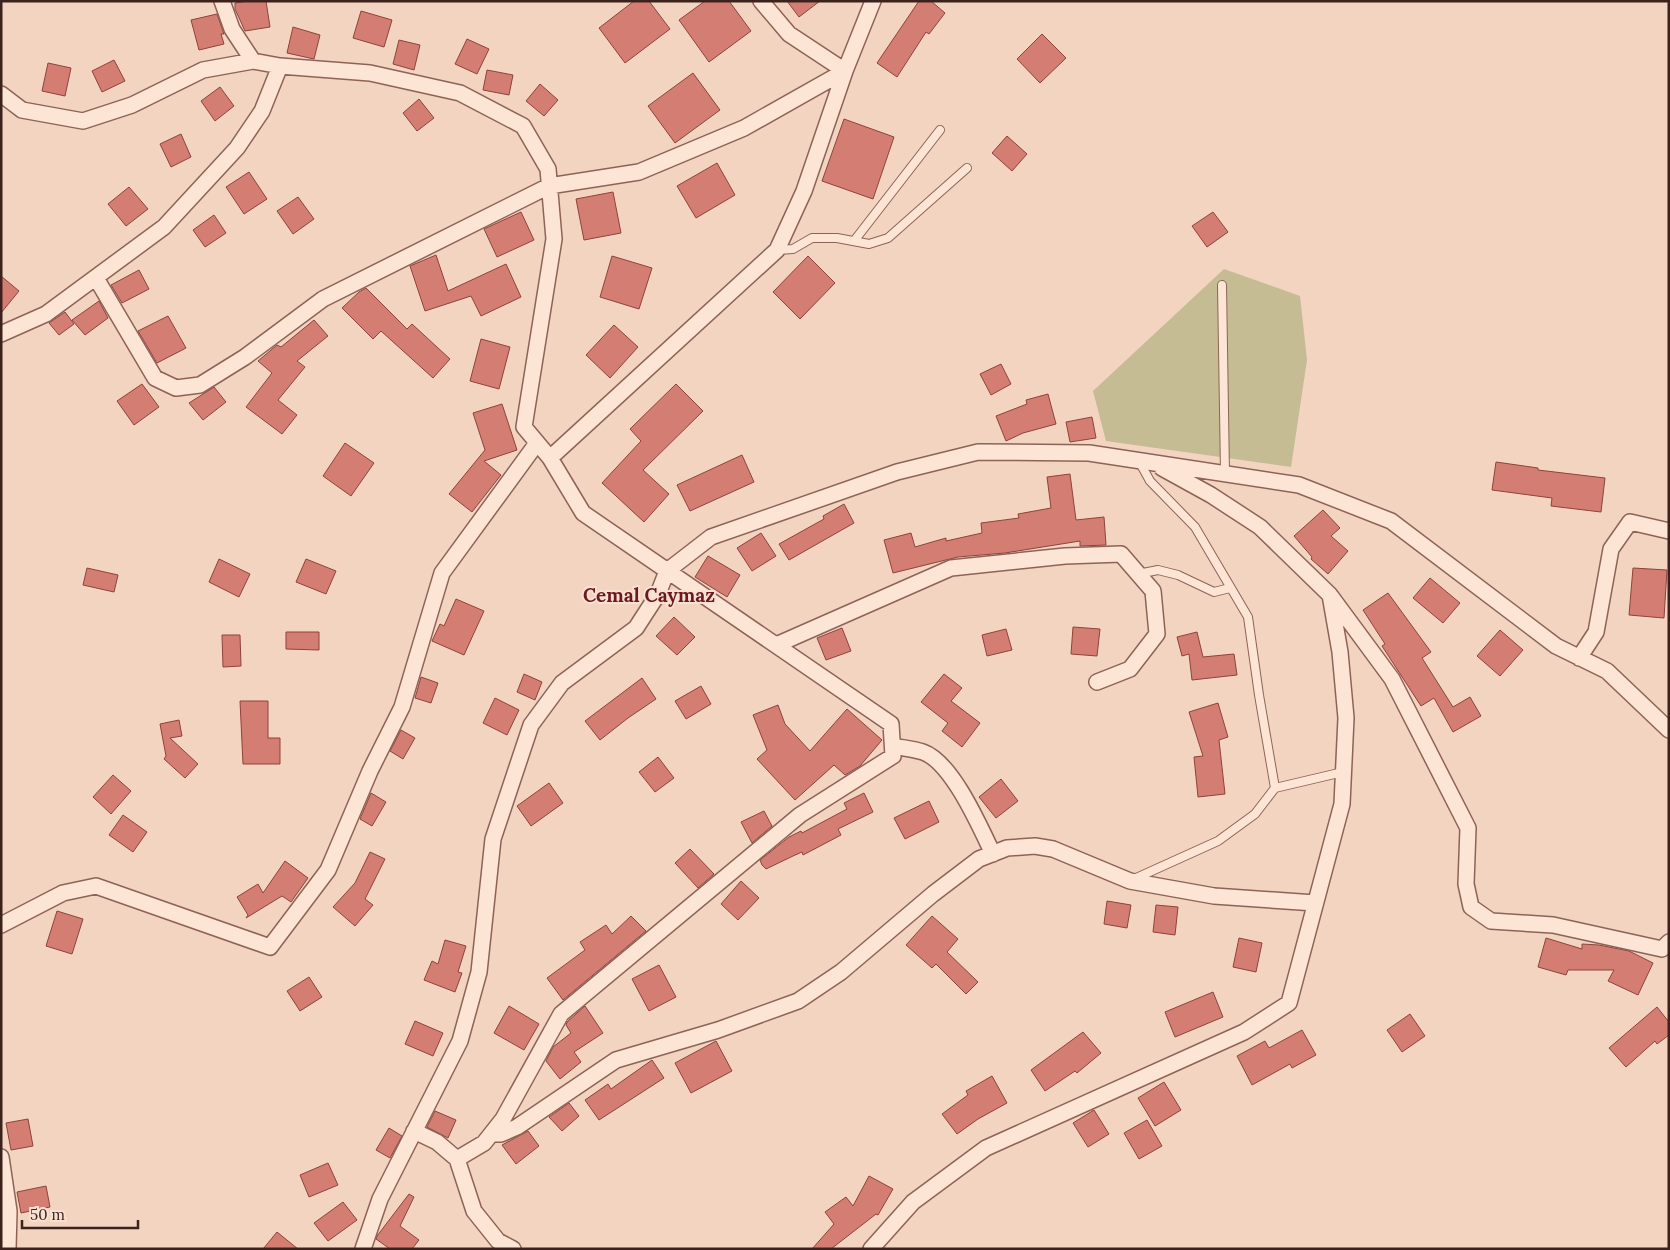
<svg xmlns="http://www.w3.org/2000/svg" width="1670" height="1250" viewBox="0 0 1670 1250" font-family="Lora,serif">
<rect width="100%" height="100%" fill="#f2d4c1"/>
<path fill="#c5bc94" d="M1224,269L1300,296L1307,360L1291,467L1106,441L1093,391Z"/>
<path fill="#d47e73" stroke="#8f423a" d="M248,1H266L270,27L245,31L235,9V3Z
M634,1H649L670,29L625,63L599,28Z
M705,1H729L751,31L709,62L679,20Z
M787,1H820L799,17Z
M919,1H931L945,13L929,34L926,32L897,77L877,63Z
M361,11L392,20L384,47L353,38Z
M217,14L224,34H221L224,44L199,50L191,20Z
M293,27L320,35L314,59L287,53Z
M1042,34L1066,58L1040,83L1017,59Z
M467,39L489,49L477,74L455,64Z
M399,40L420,45L414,70L393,64Z
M114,60L125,81L102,92L92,71Z
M48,63L71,68L65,96L42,91Z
M487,70L513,75L509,95L483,90Z
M693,73L720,110L675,143L648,106Z
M540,84L558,100L544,116L526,101Z
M220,87L234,106L215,121L201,101Z
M419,99L434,118L417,131L403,113Z
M844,119L894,137L873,199L822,181Z
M181,134L191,157L171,167L160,144Z
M1007,136L1027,154L1012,171L992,153Z
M717,163L735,195L696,218L677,186Z
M249,172L267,199L244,214L226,187Z
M129,187L148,209L126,226L108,204Z
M613,192L621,233L584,240L576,199Z
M298,197L314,219L293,234L277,211Z
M521,212L534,240L497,257L484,229Z
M1213,212L1228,232L1207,247L1192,226Z
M214,215L226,233L205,247L193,230Z
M436,255L448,291L506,264L521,297L481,316L471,296L425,311L410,266Z
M612,256L652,268L639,309L600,297Z
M808,256L835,283L800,319L773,292Z
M139,270L149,289L122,303L111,285Z
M1,276L19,291L1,313Z
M366,288L407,329L412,324L450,359L433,378L381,331L373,339L342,308L359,292Z
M99,301L108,318L85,335L72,320Z
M65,312L74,324L59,335L49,323Z
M168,316L186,348L157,363L138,331Z
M314,320L328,336L297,361L305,367L278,400L297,415L282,434L246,407L272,373L258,361L277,345L281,347Z
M614,325L638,347L610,378L586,355Z
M481,339L510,347L499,389L470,381Z
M1001,364L1011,384L991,395L980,374Z
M142,384L159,407L134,425L117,401Z
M676,384L703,411L643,470L669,494L644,522L602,483L641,441L630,429Z
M214,387L226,402L203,420L189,403Z
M1048,394L1056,424L1023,433L1006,441L996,416L1027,404L1026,400Z
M502,404L517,450L484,461L501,475L472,512L449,494L485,450L473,413Z
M1092,417L1096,438L1070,442L1066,422Z
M345,443L374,463L351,496L323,476Z
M742,455L754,482L690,511L677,485Z
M1496,462L1538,468V470L1605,478L1601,512L1551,506L1552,498L1492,490Z
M1070,474L1076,520L1104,517L1106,545L1080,546V541L1005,553L958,557L893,573L884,540L911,533L915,547L946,538V541L982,533L981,523L1019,518L1018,514L1051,508L1047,477Z
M844,504L854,523L789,560L779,544L824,519L823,516Z
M1323,510L1340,528L1331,536L1348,551L1328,574L1311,559L1312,557L1294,536Z
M761,533L776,556L752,571L737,548Z
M708,556L740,575L727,597L695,577Z
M219,559L250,574L239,597L209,582Z
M306,559L336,571L326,594L296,582Z
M87,568L118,575L114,592L83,585Z
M1633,568L1667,570L1664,618L1629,615Z
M1430,578L1460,603L1443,623L1413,598Z
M1388,593L1431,652L1422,658L1453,707L1470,697L1481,716L1453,732L1434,698L1421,706L1382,646L1385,644L1363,610Z
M456,599L484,611L464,655L432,641L440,624L444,626Z
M674,617L695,637L677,655L656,636Z
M1073,627L1100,629L1097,656L1071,654Z
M842,628L851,651L826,660L817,638Z
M1006,629L1012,650L987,656L982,635Z
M1500,630L1523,650L1500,676L1477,656Z
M286,632H319V650L286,649Z
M1197,632L1203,657L1234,654L1237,675L1192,680L1189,654L1182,656L1177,637Z
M222,635H240L241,666L223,667Z
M524,674L542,682L535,700L517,692Z
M944,674L962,688L951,701L980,723L962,747L942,731L948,723L921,702Z
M421,677L438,683L431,703L415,698Z
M642,678L656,699L628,718L600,740L585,721Z
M701,686L711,704L686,719L675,701Z
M495,698L519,710L507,735L483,723Z
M240,701H268V738H280V764H243Z
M1218,703L1228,737L1219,740L1225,794L1198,797L1194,757L1203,756L1189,712Z
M778,705L785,724L810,751L847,709L882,740L860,766L845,775L834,765L795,800L757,759L767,750L753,715Z
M179,720L182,736L170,738L198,764L185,778L164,759L166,756L160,724Z
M401,730L415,738L403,759L390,751Z
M658,757L674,778L655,792L639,772Z
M113,775L131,791L111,814L93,797Z
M1001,779L1018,801L996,818L979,797Z
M549,783L563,803L531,826L517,806Z
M371,793L386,802L372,826L360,819Z
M864,793L873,812L838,829L841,835L803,855L802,852L793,856L766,869L762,865L760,860L789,837L801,831L802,833L847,809L844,803Z
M929,801L939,822L905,839L894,818Z
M764,811L772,826L752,843L741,822Z
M123,815L147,832L133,852L109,835Z
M690,849L714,874L698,888L675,863Z
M370,852L385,859L365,899L373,905L355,926L333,907L355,883Z
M285,861L308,878L291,902L282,896L246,918L248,915L237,897L258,884L263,893Z
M741,881L759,898L738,920L721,904Z
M1107,901L1131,905L1127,928L1104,924Z
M1156,905L1178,907L1175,935L1153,932Z
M57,911L83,919L72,954L46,946Z
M631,916L646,931L563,1000L547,978L585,950L580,942L606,925L612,934Z
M932,916L958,939L947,952L978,982L966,994L936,964L932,968L906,945Z
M1239,938L1262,943L1256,972L1233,967Z
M1546,938L1582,949V944L1599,945L1629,951L1653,963L1638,995L1608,981L1614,970H1568L1566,975L1538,967Z
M445,940L466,946L458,972L462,973L455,992L424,980L432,961L438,964Z
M659,965L676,997L649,1011L632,979Z
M309,977L322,997L300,1011L287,991Z
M1213,992L1223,1017L1175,1037L1165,1012Z
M509,1006L539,1024L524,1050L494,1033Z
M585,1006L603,1033L574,1052L581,1062L560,1079L546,1061L553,1047L571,1033L566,1025L567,1022Z
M1657,1007L1669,1022V1035L1657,1044L1655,1041L1626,1067L1609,1048Z
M1410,1014L1425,1036L1402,1052L1387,1030Z
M415,1021L443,1033L433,1056L405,1044Z
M1302,1030L1316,1055L1292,1068L1290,1064L1252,1085L1237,1056L1265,1041L1269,1048Z
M1083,1032L1101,1053L1077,1073L1075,1071L1045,1091L1031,1070Z
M716,1041L732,1071L691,1093L675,1063Z
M652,1060L664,1078L599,1120L585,1100L608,1084L611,1089Z
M992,1076L1007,1103L978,1119L957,1134L942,1114L968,1095L966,1091Z
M1164,1082L1181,1110L1155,1126L1138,1098Z
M569,1103L579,1116L562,1131L549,1117Z
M1094,1110L1109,1134L1088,1147L1073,1123Z
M435,1111L456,1120L448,1138L427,1127Z
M28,1119L33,1146L11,1150L6,1123Z
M1147,1120L1162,1146L1139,1159L1124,1133Z
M389,1128L402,1136L390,1158L376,1150Z
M528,1131L539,1146L516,1164L502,1145Z
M328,1163L338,1185L309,1197L300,1175Z
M869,1176L893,1189L878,1215L876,1214L831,1249H812L834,1224L825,1212L846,1197L853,1206Z
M46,1186L50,1207L21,1213L17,1192Z
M409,1194L414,1197L400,1226L419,1240L412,1249H390L376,1239L377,1236Z
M343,1202L357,1220L328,1241L314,1223Z
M277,1232L298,1249H263Z"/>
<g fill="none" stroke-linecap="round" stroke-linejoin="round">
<defs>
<path id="lane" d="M854,241L940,130
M777,250L793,249L812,238H837L869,244L888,238L967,168
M1222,285L1225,474
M1139,461L1150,481L1195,527L1248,617L1259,695L1275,788
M1138,574L1158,570L1178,575L1214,592L1230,588
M1134,879L1218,841L1255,814L1275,788L1343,772"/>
<path id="street" d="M222,1L232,29L253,61L280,66L370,73L460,93L523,126L548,169L554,239L524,427L550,458L583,513L891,724L893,756L800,815L561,1014L503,1119L484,1143L457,1159
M1,94L22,110L83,121L132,105L203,70L253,61
M96,278L155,378L176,388L200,385L245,357L323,299L549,186L639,172L744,128L845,71L873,1
M1,334L46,314L164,227L237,148L262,111L280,66
M550,458L777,250L804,191L845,71L789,34L761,1
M1162,468L1211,495L1260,527L1330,595L1392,679L1468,828L1466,884L1471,907L1491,921L1553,925L1662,949L1669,942
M776,645L951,568L1065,556L1121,554L1153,591L1157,634L1130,669L1097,682
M1579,658L1596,632L1611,549L1630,522L1669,531
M893,746C903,748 914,749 923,752C952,762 980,827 993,854
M1,925L63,893L96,886L270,947L328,870L370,771L402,707L442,573L537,443
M414,1131L437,1142L457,1159L474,1211L498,1241L513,1249
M491,1134H501L517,1127L616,1060L718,1030L798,1001L841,972L933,894L979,859L1007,848L1035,846L1053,849L1130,881L1214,896L1315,903
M1,1157L9,1211L8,1249
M363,1249L380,1199L460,1041L479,972L493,839L531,725L562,683L636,628L658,594L667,571L711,537L897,472L978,452L1089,453L1299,485L1391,521L1556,646L1607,671L1669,730
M871,1249L913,1202L986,1148L1244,1032L1289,1003L1342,804L1346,718L1340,652L1330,595"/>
</defs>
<use href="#lane" stroke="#8e6357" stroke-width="10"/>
<use href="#street" stroke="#8e6357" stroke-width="18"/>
<use href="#lane" stroke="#fce5d5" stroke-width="8"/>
<use href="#street" stroke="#fce5d5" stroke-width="15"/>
</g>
<g text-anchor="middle" stroke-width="4" stroke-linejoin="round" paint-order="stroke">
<g font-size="19" font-weight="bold" fill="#6d1820" stroke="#f9e1d2">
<text x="649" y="602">Cemal Caymaz</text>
</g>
</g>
<rect width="1670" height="1250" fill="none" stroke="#3c221c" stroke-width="5"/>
<path d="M22 1220v8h116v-8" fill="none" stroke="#3c221c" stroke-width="2.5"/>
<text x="30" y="1220" font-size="15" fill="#3c221c" stroke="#f9e1d2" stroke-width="4" paint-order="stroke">50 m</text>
</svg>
